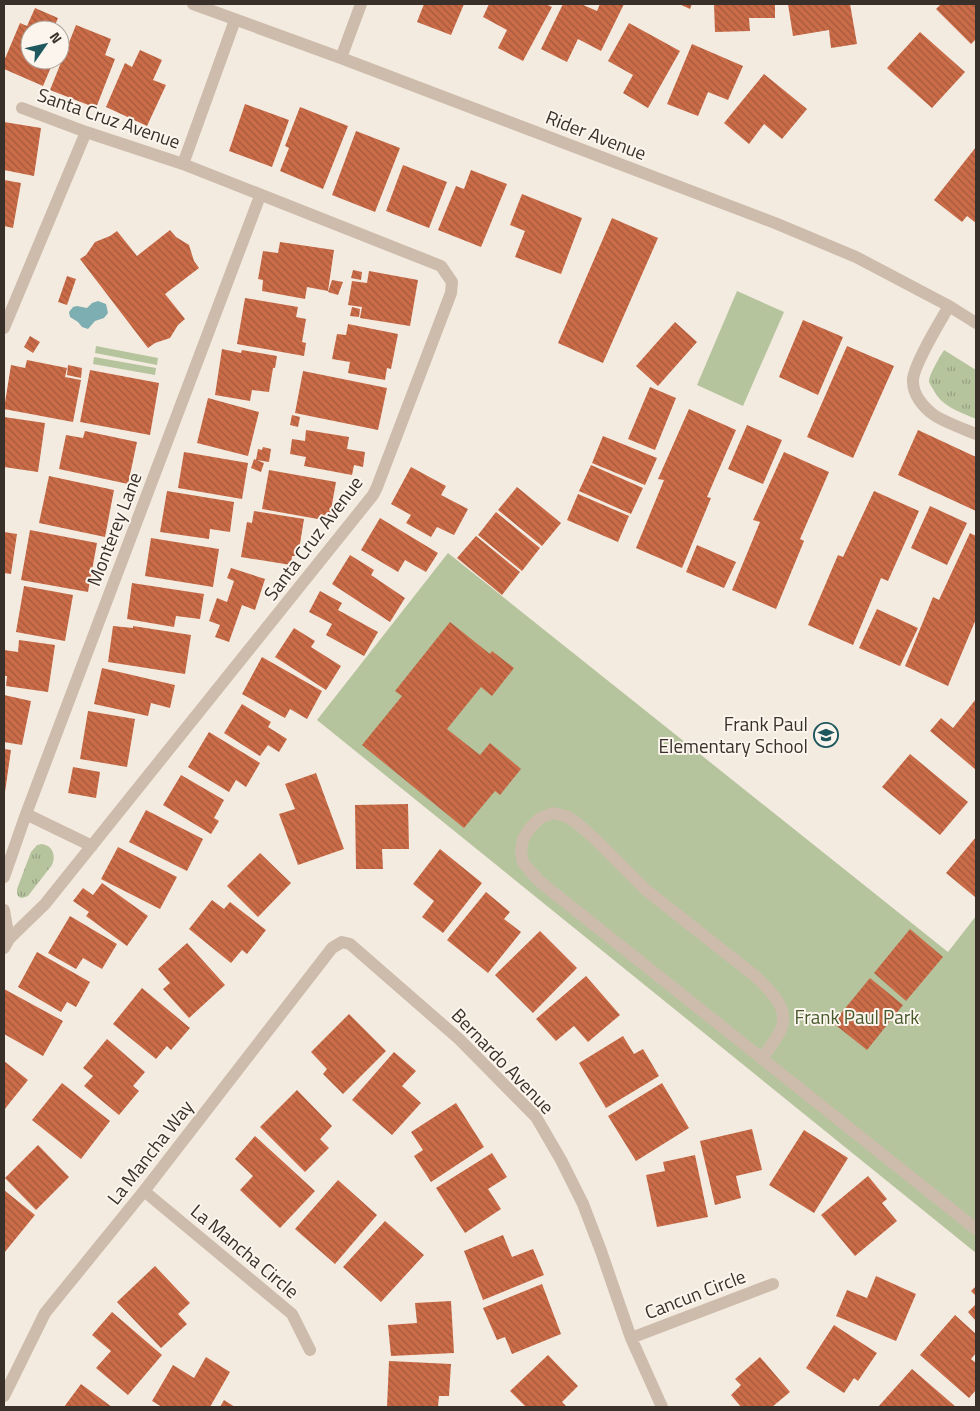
<svg xmlns="http://www.w3.org/2000/svg" width="980" height="1411" viewBox="0 0 980 1411" font-family="'Titillium Web',sans-serif">
<defs>
<pattern id="grass-tufts" width="24" height="20" patternUnits="userSpaceOnUse" patternTransform="scale(1.25)"><rect width="24" height="20" fill="#b6c49e"/><path d="M3 7l-1-3M5 7V3M7 7l1-3M15 17l-1-3M17 17v-4M19 17l1-3" fill="none" stroke="#95a081"/></pattern>
<pattern id="building-back-hatch" width="6" height="6" patternUnits="userSpaceOnUse" patternTransform="scale(1.25)"><rect width="6" height="6" fill="#ca6c48"/><path d="M-1 5l2 2M0 0l6 6M5-1l2 2" fill="none" stroke="#a5593c"/></pattern>
</defs>
<rect width="100%" height="100%" fill="#f4ebe0"/>
<path fill="url(#grass-tufts)" d="M944,350L976,370V419C958,411 942,407 933,389C931,386 930,384 929,382C929,374 940,357 944,350Z
M42,844C53,846 56,855 52,865L28,896L22,898C17,897 17,894 17,889L31,852L37,845Z"/>
<path fill="#b6c49e" d="M737,291L784,312L743,406L697,385Z
M96,346L158,358L157,365L95,353Z
M94,357L156,368L155,375L93,364Z
M448,553L948,952L976,916V1253L317,720Z"/>
<path fill="#7daeb2" d="M98,301L106,304L108,313L104,318L95,321L88,329L82,327L78,322L70,317L69,312L73,307L77,306L87,308L92,303Z"/>
<path fill="url(#building-back-hatch)" d="M424,4H464L451,35L417,22Z
M489,4H546L552,7L523,61L498,48L507,30L483,17Z
M563,4H581L597,11L600,4H624L601,51L578,39L567,62L541,49Z
M679,4H692L690,9Z
M714,4H775V18H749L750,31L715,32Z
M788,4H850L857,44L831,48L829,30L793,36Z
M941,4H976V39L971,44L936,9Z
M35,8L58,18L53,30H30V60H54L43,86L4,69V61L20,23L27,26Z
M629,23L680,51L648,108L623,93L633,75L608,61Z
M76,25L111,39L105,55L115,59L96,108L50,90Z
M920,32L965,72L932,108L887,68Z
M692,44L743,66L728,100L708,92L698,116L667,104Z
M140,50L162,60L153,80L166,85L147,126L106,107L125,63L132,67Z
M764,74L807,109L782,139L764,124L749,144L724,123Z
M245,104L289,120L272,167L229,151Z
M300,107L348,126L323,189L280,171L289,148L285,146Z
M4,122L41,128L34,176L4,170Z
M356,131L400,148L375,212L332,195Z
M976,147V223L967,216L962,222L934,200Z
M403,165L447,182L429,228L386,211Z
M471,170L507,184L481,247L438,230L456,186L464,189Z
M4,180L21,183L13,228L4,226Z
M522,194L582,218L561,274L515,257L525,231L510,225Z
M612,218L658,238L603,363L558,343Z
M170,230L176,237L189,245L194,261L199,268L165,294L185,319L178,325L170,338L155,343L148,348L80,259L86,255L95,242L110,236L117,231L137,256Z
M280,242L334,250L328,291L307,287L305,299L262,291L263,280L258,279L263,251L278,253Z
M353,270L362,272L361,280L351,278Z
M369,271L418,280L410,326L360,318L362,307L348,305L352,281L367,283Z
M67,276L76,279L67,305L58,302Z
M332,280L343,282L338,295L328,292Z
M245,298L298,307L296,317L306,319L302,342L306,343L304,356L237,344Z
M352,307L360,309L359,317L350,316Z
M803,320L843,337L818,395L779,377Z
M675,322L697,342L658,386L636,366Z
M348,324L398,334L391,369L387,368L385,380L348,373L350,362L332,359L337,334L346,335Z
M30,336L40,342L33,353L24,347Z
M847,346L894,366L853,458L807,437Z
M222,349L241,353L242,350L277,356L275,368H273L269,392L252,390L250,401L215,395Z
M27,360L67,368L65,377L81,380L73,422L4,409L11,365L25,368Z
M68,365L82,368L81,378L67,375Z
M90,370L159,383L150,435L80,422Z
M303,371L387,388L378,430L295,413Z
M650,387L676,398L655,450L628,439Z
M208,398L259,412L248,456L197,443Z
M689,409L736,430L707,497L711,498L682,568L636,548L664,480L658,479Z
M292,415L300,417L298,427L290,425Z
M4,417L45,423L38,472L4,467Z
M747,425L782,440L763,484L728,469Z
M306,430L349,437L347,449L365,452L363,467L354,465L352,475L304,466L306,457L290,454L292,439L305,441Z
M918,430L976,457V511L898,475Z
M85,431L137,442L128,484L59,469L66,435L83,438Z
M603,436L657,458L645,485L592,463Z
M263,447L271,449L269,462L256,460L258,449L262,450Z
M184,452L248,463L242,499L178,488Z
M784,452L829,472L800,539L804,541L776,609L732,590L760,522L753,520Z
M254,459L264,463L261,472L251,468Z
M591,465L643,488L631,514L579,491Z
M411,467L446,486L441,495L468,509L454,535L437,527L431,537L406,523L411,515L391,504Z
M269,470L336,482L329,521L262,509Z
M49,476L114,490L105,537L39,523Z
M517,487L561,523L542,546L498,510Z
M167,491L234,502L230,532L210,529L209,539L160,532Z
M874,491L919,511L888,581L881,578L853,645L808,625L838,555L843,557Z
M578,494L629,516L618,542L567,520Z
M930,506L967,523L947,565L911,548Z
M254,511L304,519L298,556H292L291,565L241,557L247,522L252,523Z
M496,512L540,548L522,571L478,535Z
M380,518L438,553L426,572L405,560L398,572L361,550Z
M30,530L97,543L88,592L21,580Z
M4,532L17,534L11,574L4,573Z
M970,533L976,536V619L948,686L905,666L933,597L939,600Z
M476,536L520,572L502,595L457,558Z
M151,538L219,549L213,587L145,576Z
M697,545L736,562L724,588L686,572Z
M350,555L374,570L371,575L405,598L390,622L332,584Z
M231,568L265,579L255,610L242,605L229,642L215,637L220,625L209,621L217,598L227,602L234,581L227,578Z
M132,583L204,594L200,619L176,616L174,627L127,619Z
M24,586L73,595L65,641L16,632Z
M320,591L342,603L338,610L378,632L364,656L326,635L332,624L309,612Z
M877,609L918,628L900,666L859,648Z
M450,622L490,654L492,651L514,668L492,696L481,687L447,729L480,755L490,743L521,769L500,795L495,791L464,828L362,745L402,696L395,691Z
M113,626L133,628V626L191,635L185,674L108,662Z
M294,628L315,641L311,647L341,666L326,690L275,657Z
M19,640L55,645L48,692L6,686L7,676H4V650L18,652Z
M262,657L322,691L307,719L290,709L285,718L242,694Z
M102,668L175,685L170,708L151,703L148,716L94,704Z
M4,695L31,701L22,745L4,742Z
M976,699V770L930,731L941,718L953,728Z
M242,704L271,722L268,727L287,739L279,752L268,745L260,756L224,733Z
M88,711L135,719L127,767L80,759Z
M209,732L260,763L246,787L236,780L229,792L188,767Z
M4,749L11,750L5,792H4Z
M910,754L968,802L940,835L882,787Z
M73,767L100,772L96,798L68,793Z
M316,773L344,849L298,865L279,814L295,809L285,784Z
M181,775L224,800L214,818L219,821L211,834L163,805Z
M408,804L409,849H382L383,869H356L355,805Z
M146,810L203,839L187,871L129,842Z
M976,837V896L975,897L946,873Z
M118,847L177,877L160,909L101,879Z
M440,849L482,883L443,933L422,917L434,901L413,884Z
M260,853L291,883L258,917L227,886Z
M102,883L148,916L127,946L86,916L89,912L73,901L83,888L93,895Z
M486,892L510,912L504,919L521,932L488,973L447,940Z
M212,900L224,909L230,902L266,930L247,954L242,950L231,963L189,929Z
M70,916L117,944L102,969L83,958L76,969L48,953Z
M910,929L943,957L906,1001L874,973Z
M540,931L577,968L533,1013L495,975Z
M187,943L225,985L189,1018L163,989L170,983L158,969Z
M37,952L90,982L76,1007L67,1002L61,1012L18,987Z
M586,976L620,1015L588,1042L574,1026L556,1041L536,1019Z
M870,978L903,1005L867,1050L833,1023Z
M142,988L190,1028L171,1050L167,1046L156,1059L113,1024Z
M4,989L63,1021L43,1056L4,1034Z
M349,1014L386,1051L343,1094L323,1074L327,1069L311,1052Z
M623,1036L634,1054L643,1049L659,1076L606,1108L579,1063Z
M107,1039L145,1072L133,1086L139,1091L119,1115L84,1086L93,1076L83,1068Z
M394,1052L416,1071L402,1086L421,1103L392,1135L352,1100Z
M4,1061L28,1080L4,1110Z
M62,1083L110,1121L81,1159L32,1120Z
M662,1083L689,1128L636,1161L608,1116Z
M297,1090L332,1126L320,1139L329,1148L305,1172L260,1127Z
M456,1103L484,1147L431,1182L414,1156L423,1150L411,1132Z
M752,1129L762,1170L736,1176L741,1198L715,1205L700,1141Z
M804,1130L848,1158L814,1213L769,1185Z
M255,1136L315,1191L280,1228L240,1190L253,1176L235,1159Z
M38,1145L69,1177L36,1210L5,1178Z
M492,1153L507,1177L488,1189L501,1209L465,1233L436,1188Z
M695,1155L708,1217L657,1227L646,1175L665,1171L663,1162Z
M868,1176L887,1199L882,1203L897,1221L855,1256L821,1215Z
M338,1180L377,1215L335,1264L295,1229Z
M4,1190L35,1215L4,1253Z
M385,1221L424,1255L381,1302L343,1267Z
M503,1235L512,1257L533,1249L544,1275L483,1300L464,1251Z
M155,1266L190,1303L178,1314L187,1324L161,1348L117,1302Z
M876,1276L916,1294L896,1341L836,1316L847,1290L867,1298Z
M542,1284L561,1334L512,1354L505,1337L497,1340L483,1308Z
M976,1286V1296L971,1291Z
M451,1301L454,1353L391,1356L388,1325L417,1323L415,1303Z
M976,1304V1321L968,1312Z
M112,1312L162,1355L128,1395L96,1368L111,1351L92,1335Z
M955,1315L976,1334V1353L971,1359L976,1363V1390L969,1398L920,1355Z
M834,1325L877,1353L858,1381L854,1378L844,1393L806,1368Z
M548,1355L578,1386L562,1402L567,1407H526L510,1391Z
M206,1357L230,1372L210,1407H162L152,1401L173,1365L194,1378Z
M760,1357L790,1392L772,1407H741L731,1395L741,1385L735,1379Z
M389,1361L451,1364L449,1396H439L438,1407H387Z
M912,1369L956,1407H878Z
M81,1384L112,1407H64Z
M224,1400L235,1407H220Z"/>
<g fill="none" stroke-linecap="round" stroke-linejoin="round">
<path stroke="#cdbcab" stroke-width="12" d="M193,4L341,58L775,223L856,257L949,306L976,323
M341,58L361,4
M183,164L235,20
M949,306C940,322 915,362 913,379C912,394 923,407 934,415C944,422 964,429 976,434
M4,328L86,132
M26,814L92,846
M4,877L26,814L260,196
M4,910L9,939
M4,948L9,939L45,904L373,495L377,487L451,293L452,282L441,266L183,164L86,132L22,108
M762,1059C768,1049 777,1039 781,1029C790,1007 769,990 755,976L646,890L595,839L578,824L568,817L553,813L540,818L530,828L523,839L521,851L523,863L539,881L976,1229
M144,1191L292,1314L310,1350
M631,1338L773,1284
M4,1396L45,1313L144,1191L332,948L342,942L350,944L459,1039L536,1117L561,1160L583,1204L601,1251L631,1338L662,1407"/>
</g>
<defs>
<symbol id="school-ring" viewBox="-11 -11 22 22"><circle r="9.5" fill="#fbf5ed" stroke="#1e575e" stroke-width="1.5"/><path d="M0-5L7-2L0 1L-7-2ZM-4 1L0 2.5L4 1V4Q0 6-4 4Z" fill="#1e575e"/></symbol>
</defs>
<g fill-rule="evenodd">
<use href="#school-ring" x="812" y="721" width="28" height="28"/>
</g>
<g text-anchor="middle" stroke-width="4" stroke-linejoin="round" paint-order="stroke">
<g font-size="19" fill="#3a302a" stroke="#fbf5ed">
<text transform="translate(109 118) rotate(19)" y="7">Santa Cruz Avenue</text>
<text transform="translate(596 135) rotate(21)" y="7">Rider Avenue</text>
<text transform="translate(114 529) rotate(-69)" y="7">Monterey Lane</text>
<text transform="translate(313 538) rotate(-53)" y="7">Santa Cruz Avenue</text>
<text transform="translate(503 1061) rotate(46)" y="7">Bernardo Avenue</text>
<text transform="translate(150 1152) rotate(-52)" y="7">La Mancha Way</text>
<text transform="translate(245 1251) rotate(40)" y="7">La Mancha Circle</text>
<text transform="translate(695 1294) rotate(-21)" y="7">Cancun Circle</text>
</g>
<g font-size="19" fill="#3a302a" stroke="#fbf5ed" text-anchor="end">
<text x="808" y="731">Frank Paul<tspan x="808" dy="22">Elementary School</tspan></text>
</g>
<g font-size="19" fill="#485a2d" stroke="#fbf5ed">
<text x="857" y="1024">Frank Paul Park</text>
</g>
</g>
<rect width="980" height="1411" fill="none" stroke="#3a302a" stroke-width="10"/>
<g transform="translate(45 45) rotate(56)"><circle r="24" fill="#fbf5ed" stroke="#aea69f"/>
<path d="M0-4L9 19L0 12L-9 19Z" fill="#1e575e"/>
<text y="-8" font-size="14" font-weight="bold" text-anchor="middle" fill="#3a302a">N</text>
</g>
</svg>
